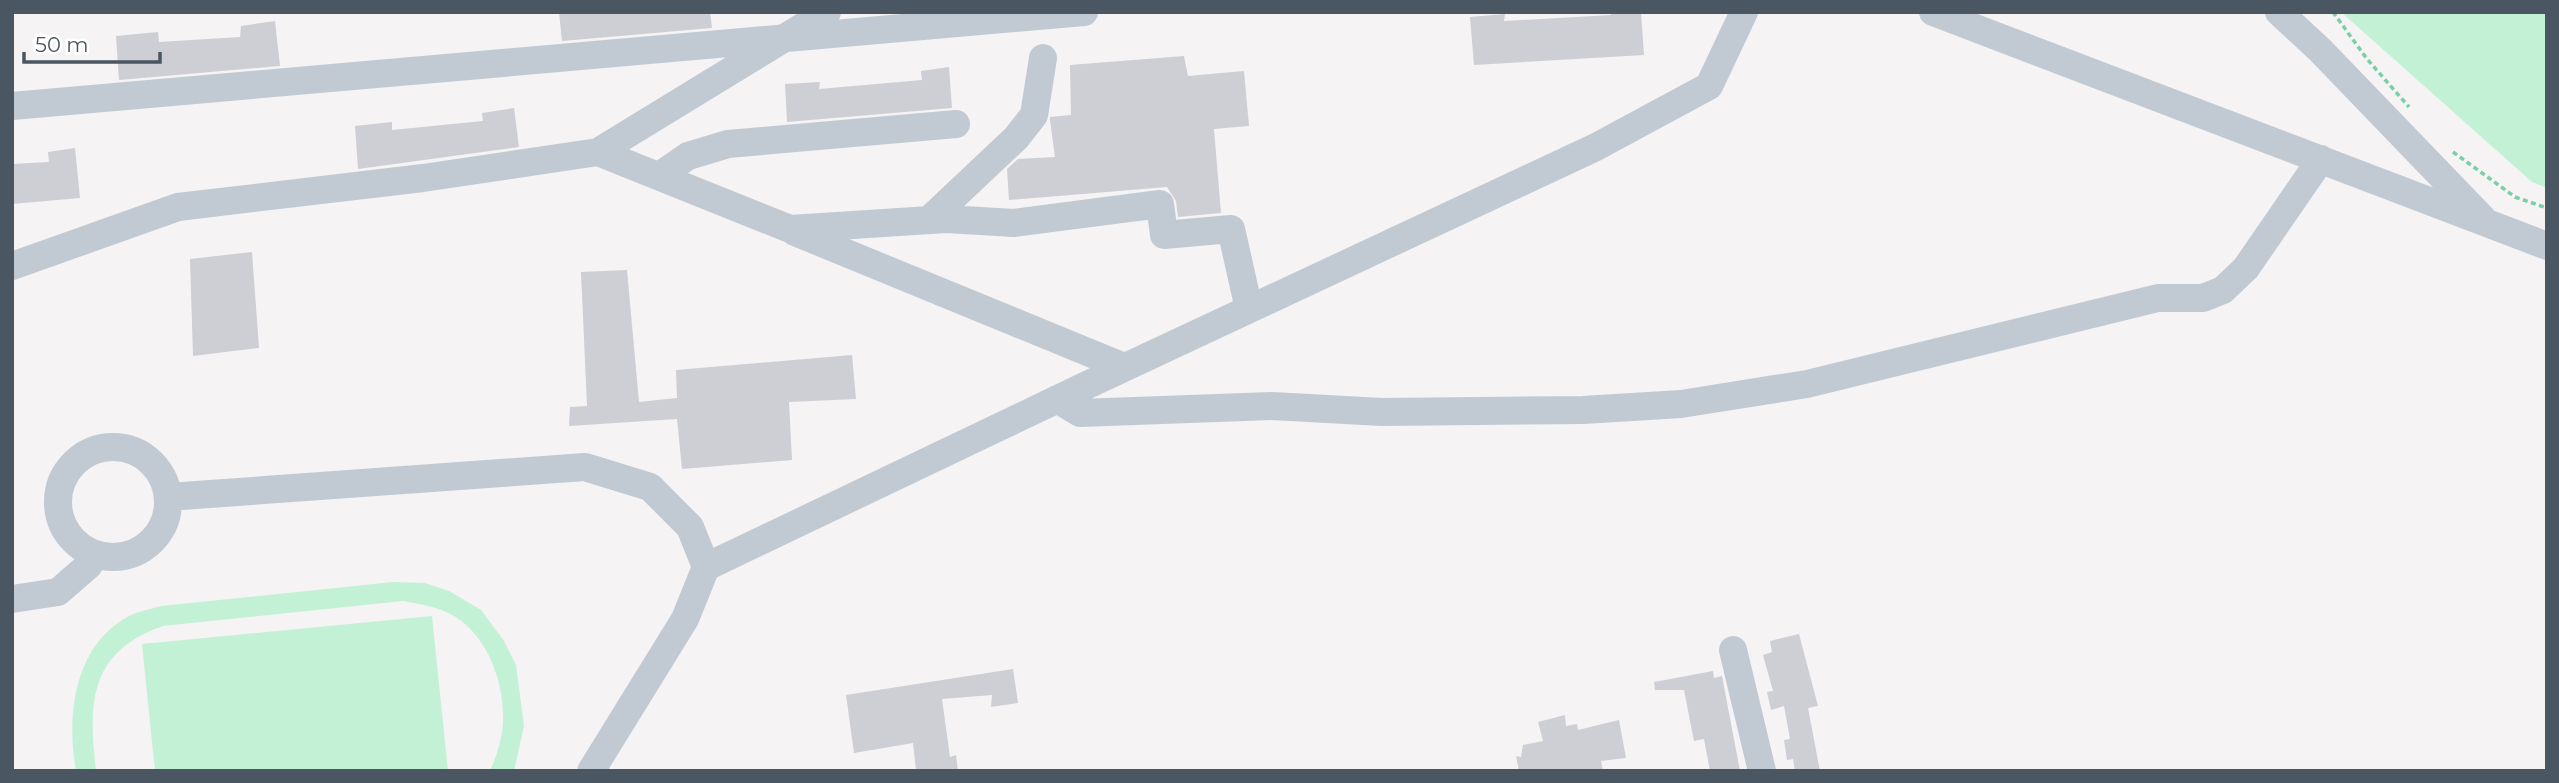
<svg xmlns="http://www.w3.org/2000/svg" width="2559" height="783" viewBox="0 0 2559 783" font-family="Montserrat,sans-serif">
<rect width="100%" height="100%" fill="#f5f3f3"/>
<path fill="#c3f1d5" d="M2341,12H2547V188L2532,182Z
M393,582L425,583L449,591L481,610L504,641L516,665L524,726L514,771H490C496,758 502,738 503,724C505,685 489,637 454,616C439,607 420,604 403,601L163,626C89,652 88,702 96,771H76C66,716 74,645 129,616C139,611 151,609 161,606Z
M432,616L448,771H155L142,644Z"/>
<path fill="#cdcfd5" d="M559,12H710L712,28L562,41Z
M1611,12H1641L1644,55L1474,65L1470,17L1505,14L1504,21L1611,15Z
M275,21L280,66L119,80L116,36L158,32L159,42L240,37L241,26Z
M1184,56L1188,76L1244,71L1249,126L1214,129L1221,213L1178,217L1176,201L1167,187L1009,200L1007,169L1018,159L1055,157L1050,120V117L1071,115L1070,65Z
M949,67L952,108L787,122L785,84L820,82L819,89L922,80L921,71Z
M514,108L519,147L358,169L355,126L392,122V130L483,121L482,113Z
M75,148L80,198L12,204V164L49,162L48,152Z
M252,252L259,348L193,356L190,259Z
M627,270L639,402L677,398L676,370L852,355L856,399L789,402L792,460L682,469L677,419L569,426L570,407L587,406L581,272Z
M1799,634L1818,706L1808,708L1820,771H1795L1793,759L1787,760L1784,740L1790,739L1784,706L1771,710L1767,692L1773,691L1763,655L1772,652L1770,641Z
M1013,669L1018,703L991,707L992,695L942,699L950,757L956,755L958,771H916L913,743L854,753L846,695Z
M1713,671L1714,678L1722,676L1740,771H1710L1704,739L1694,741L1684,690H1655L1654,682Z
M1565,715L1566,726L1577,724L1578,730L1619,720L1626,758L1601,761L1603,771H1519L1516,756L1521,757L1523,745L1543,741L1538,722Z"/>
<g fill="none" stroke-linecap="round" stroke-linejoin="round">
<path stroke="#7ad0a6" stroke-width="3.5" stroke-dasharray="5 3.5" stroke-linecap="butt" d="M2333,12L2367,59L2409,107
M2453,152L2515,197L2547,208"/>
<path stroke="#c1cad2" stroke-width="28" d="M1933,12L2547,246
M2279,12L2320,50L2482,218
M12,106L1084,12
M598,152L790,229L946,219L1014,223L1160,204L1164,235L1231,229L1249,309
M659,176L688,156L728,144L956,124
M929,220L1016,138L1034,115L1043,58
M795,232L1124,367
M12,266L178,207L423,178L598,152L827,12
M1057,399L1080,413L1272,406L1382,412L1583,410L1681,404L1807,384L2158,298H2203L2223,290L2246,268L2321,159
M58 502a55 55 0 1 1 110 0a55 55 0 1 1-110 0Z
M168,497L585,467L650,487L690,527L706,567L685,619L591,771
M706,567L1085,386L1596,147L1709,86L1744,12
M12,599L58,592L89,565L94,554
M1733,650L1762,771"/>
</g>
<rect width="2559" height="783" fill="none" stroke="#4a5661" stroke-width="28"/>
<path d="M24 52v10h136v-10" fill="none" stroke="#4a5661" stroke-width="3.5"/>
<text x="35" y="52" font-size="21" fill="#4a5661" stroke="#ffffff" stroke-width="5" paint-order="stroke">50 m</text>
</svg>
